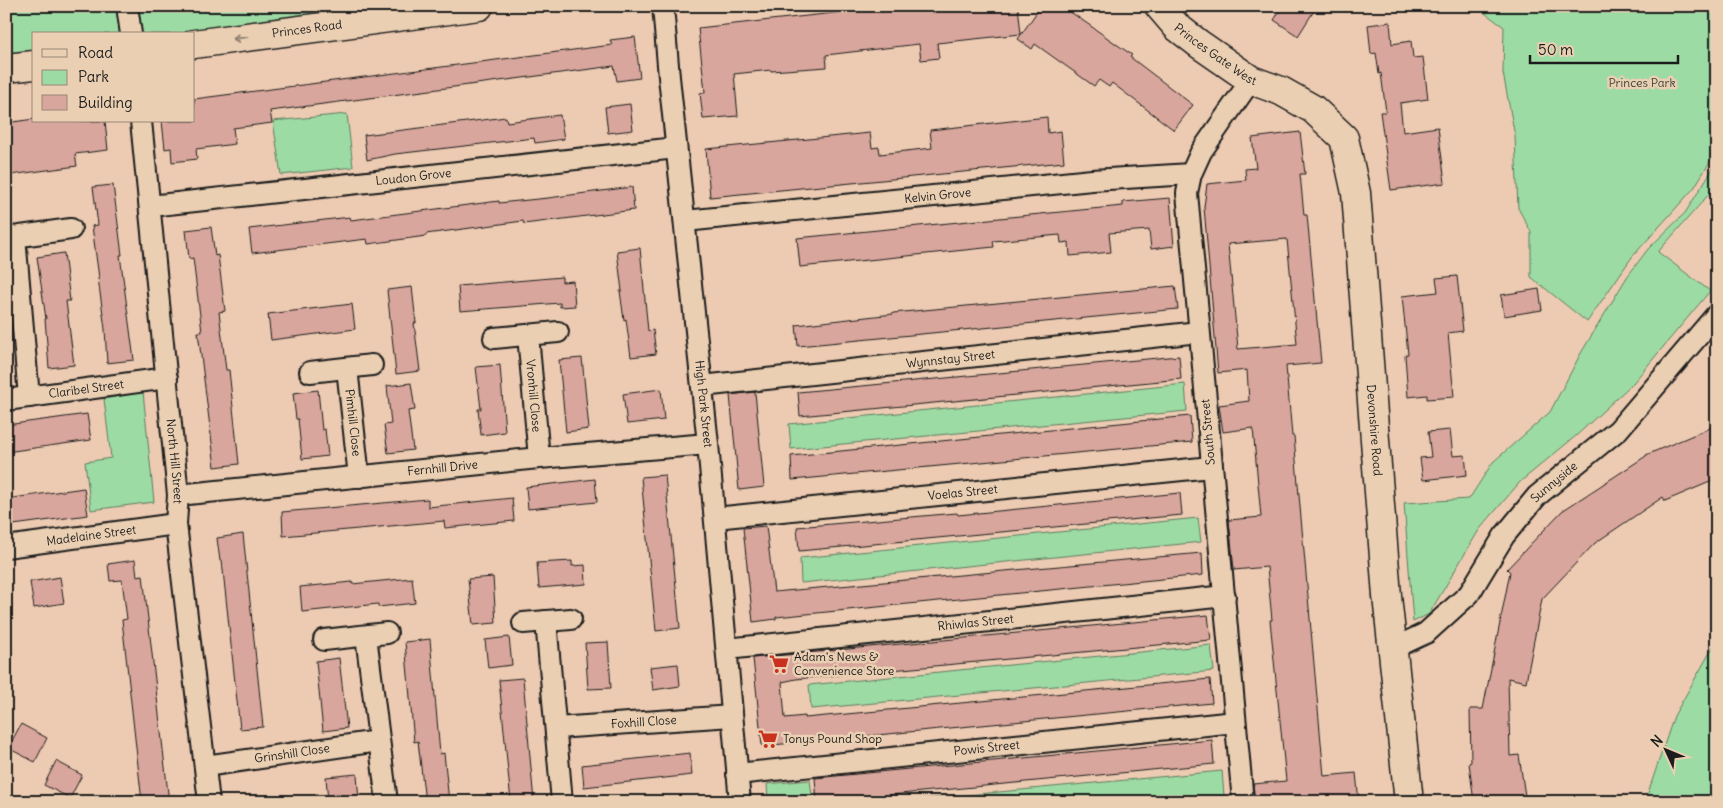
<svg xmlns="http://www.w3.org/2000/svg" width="1723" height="808" viewBox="0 0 1723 808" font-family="Delius,sans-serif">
<rect width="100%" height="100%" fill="#edcbb2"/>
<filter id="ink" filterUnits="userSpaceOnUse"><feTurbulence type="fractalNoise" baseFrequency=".02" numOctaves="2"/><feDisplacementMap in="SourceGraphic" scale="10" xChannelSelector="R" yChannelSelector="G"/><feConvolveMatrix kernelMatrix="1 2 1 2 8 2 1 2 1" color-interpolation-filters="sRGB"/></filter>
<g filter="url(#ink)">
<path fill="#9ddba4" stroke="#5c7c60" d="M6,6H479L194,34H34V65L6,68Z
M1475,6H1717V150L1694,188L1632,257L1587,322L1531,277V232L1518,208L1515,136L1503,73L1504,27Z
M347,114L353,167L281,175L273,121Z
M1717,162V185L1658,252L1710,291L1633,383L1577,435L1520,482L1479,530L1429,614L1413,622L1404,503L1469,499L1493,462L1550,412L1581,353L1627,277L1648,249L1685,213Z
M1185,384L1187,411L791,449L789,424Z
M143,392L154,502L91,510L85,462L111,458L104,399Z
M1198,518L1201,542L801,583L800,558Z
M1717,640V802H1645L1674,716Z
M1211,645L1214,671L811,709L809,685Z
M1222,771L1224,796L1163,802H893Z
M810,780L812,796L768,800L767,784Z"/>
<path fill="#d8a69c" stroke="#1c1c1c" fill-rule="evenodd" d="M898,6H1018L1021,34L937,43L939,58L921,60L919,44L826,55L827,67L771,71V70L734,74L738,116L703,119L700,93L705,92L698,28Z
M1041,6H1062L1132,55L1130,57L1193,105L1174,130L1112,83L1109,87L1099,80L1094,86L1035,44L1032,49L1018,39Z
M1283,6H1317L1298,36L1274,20Z
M1390,22L1392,44L1411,41L1413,58L1423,57L1428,99L1400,103L1403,132L1438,127L1445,183L1391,190L1380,112H1386L1381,73L1379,74L1376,53L1371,54L1368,25Z
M635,37L640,78L617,81L614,66L270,111L272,123L233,128L235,144L196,149L197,159L172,162L171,148L165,149L162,121H194V99L612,45L610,40Z
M630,104L633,130L608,133L605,107Z
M560,115L564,139L535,143L534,138L395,154L367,160L364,135L506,117L507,122Z
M1047,117L1048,133L1061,131L1064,162L710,197L706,149L870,133L872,148L879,147L880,154L932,148L930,130Z
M34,119V121H105L108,150L75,154L77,166L10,175L8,162H6V123Z
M1300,132L1305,174H1300L1304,215H1307L1321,363L1286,366L1292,436H1294L1298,484L1324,776L1356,773L1359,802H1255L1253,784L1286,781L1270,620H1272L1267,567L1234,570L1229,520L1261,517L1253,428L1223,432L1219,405L1249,401L1247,370L1218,373L1204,207L1207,184L1246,180L1245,169L1256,168L1252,138ZM1287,239L1297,344L1238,349L1228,244Z
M113,185L122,255H120L134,360L107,363L105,329L98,278H99L92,226L98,225L93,187Z
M632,187L634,210L524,224L523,221L426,234V236L368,244L367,239L252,253L249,229L350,217L351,220L499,201V203L548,198Z
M1170,198L1174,246L1151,249L1149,230L1109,233L1111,252L1070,256L1069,242L1061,243L1060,235L993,241L994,247L800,267L797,238L1091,209L1123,206V202Z
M211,227L215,256L218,255L225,311L219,312L226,370H229L239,464L215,467L198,332H202L193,258L189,259L186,230Z
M640,248L648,331L653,330L656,354L631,357L626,319L624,320L620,291H622L617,251Z
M64,253L70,301H66L74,365L49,368L45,319H46L37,257Z
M1457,276L1463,331L1448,333L1454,397L1427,399V395L1408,397L1405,355L1408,354L1402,296L1438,292L1436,278Z
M562,277V282L573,281L575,306L560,307V303L460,311L458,286Z
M1175,286L1178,309L798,346L796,325L893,314V313Z
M412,287L416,323H414L420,371L396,374L387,290Z
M1539,289L1542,310L1504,316L1501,295Z
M352,304L355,329L271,340L268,314Z
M1179,356L1181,379L800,416L798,392Z
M582,358L589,429L566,432L559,360Z
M500,365L505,432L481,435L478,409H481L476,367Z
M411,383L415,410L408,411L413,450L388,453L384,425L391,424L387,386Z
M661,389L664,420L627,424L623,394Z
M318,390L322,430L325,429L328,456L302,459L298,419H296L293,393Z
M755,392L764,487L739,490L730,395Z
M87,414L91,440L6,452V425Z
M1190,416L1192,442L792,480L791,456Z
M1717,425V479L1665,501L1663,497L1595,543L1542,599L1526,682L1508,678L1510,756L1519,755L1525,796L1488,802H1474L1469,763L1471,762L1470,709H1483L1510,572L1507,569L1562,511L1646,456V455Z
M1450,430L1453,456L1465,455L1467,475L1423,480L1420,458L1431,457L1428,432Z
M665,475L680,628L656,631L641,477Z
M595,479L597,502L528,509L526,487Z
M84,488L88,515L6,526V499Z
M1180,493L1182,515L799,551L797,527L957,513L958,515Z
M512,498L514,521L445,528L444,521L283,536L282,512L428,499V507Z
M766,526L774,592L1202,553L1203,575L776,617V619L753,622L743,528Z
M243,534L263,727L240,729L222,561H220L217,538Z
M135,560L137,576L143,575L169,802H142L122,620L127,619L122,580L110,581L108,564Z
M572,561V566L585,565L586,584L539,588L537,563Z
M60,577L64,603L34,608L30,582Z
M493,577L496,623L473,625L468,579Z
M412,578L415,603L378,607V604L302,612L300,587L352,582V584Z
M1208,615L1211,640L796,679L782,682L785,718L805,716V718L1210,679L1212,703L762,746L753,658Z
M509,637L512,665L488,668L485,640Z
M430,639L440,754L444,753L449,802H425L418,741L414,742L405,642Z
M608,642L611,688L588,689L585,643Z
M339,658L347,728L323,731L316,661Z
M678,664L680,686L653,690L650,667Z
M523,678L534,802H511L499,680Z
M21,724L47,738L35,762L8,748Z
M1212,740L1214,764L817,802L815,778Z
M690,753L692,775L584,787L582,765Z
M56,761L82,775L70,798L44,785Z
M357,774L359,802H328L326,777Z"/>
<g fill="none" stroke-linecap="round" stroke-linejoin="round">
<defs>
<g id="street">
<path d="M127,6L131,34"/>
<path id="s1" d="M663,6L669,77L708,444L740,802"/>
<path id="s2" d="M141,121L178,495L176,524L209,802"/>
<path id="s3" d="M150,206L676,148"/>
<path id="s4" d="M685,221L1092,180L1191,174"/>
<path d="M15,237L29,397"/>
<path d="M6,238L71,229"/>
<path id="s5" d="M528,335L539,458"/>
<path d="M494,338L558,332"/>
<path id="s6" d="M347,368L359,477"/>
<path d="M310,372L372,365"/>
<path id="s7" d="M702,386L1199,332"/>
<path id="s8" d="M6,400L167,378"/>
<path id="s9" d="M178,495L539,458L708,444"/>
<path id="s10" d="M715,518L1211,467"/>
<path id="s11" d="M6,547L176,524"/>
<path d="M546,621L562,802"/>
<path d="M523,623L571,619"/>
<path d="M366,636L387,802"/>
<path d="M324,640L387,633"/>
<path id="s12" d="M1394,648L1426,633L1469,594L1504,536L1537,496L1618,430L1717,314"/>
<path id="s13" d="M727,649L1225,596"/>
<path id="s14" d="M556,728L732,716"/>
<path id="s15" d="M205,766L378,741"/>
<path id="s16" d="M737,774L1235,722"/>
<path d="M1243,802L1187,193L1191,174L1201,152L1251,80"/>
</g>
<g id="secondary">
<path id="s17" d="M1159,6L1177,27L1199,44L1251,80L1281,91L1313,109L1344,138L1356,193L1387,596L1409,802"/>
<path id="s18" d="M194,44L479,6"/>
<path d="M6,68L34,65"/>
</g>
</defs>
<use href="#street" stroke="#1c1c1c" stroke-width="24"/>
<use href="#secondary" stroke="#1c1c1c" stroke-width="31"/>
<use href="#street" stroke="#eacfb2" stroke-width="20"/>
<use href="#secondary" stroke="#eacfb2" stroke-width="28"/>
</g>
<defs><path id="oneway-shaft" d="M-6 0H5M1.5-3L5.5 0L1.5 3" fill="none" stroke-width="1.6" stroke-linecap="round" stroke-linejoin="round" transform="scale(1.25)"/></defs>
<use stroke="#8d7e6e" href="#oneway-shaft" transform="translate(240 38) rotate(172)"/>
</g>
<defs>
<symbol id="supermarket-bare" viewBox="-9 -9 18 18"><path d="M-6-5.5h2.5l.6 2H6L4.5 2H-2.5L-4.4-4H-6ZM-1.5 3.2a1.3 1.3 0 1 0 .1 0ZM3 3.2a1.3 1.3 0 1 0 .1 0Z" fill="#c8321e" stroke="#eacfb2" stroke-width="2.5" paint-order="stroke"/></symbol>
</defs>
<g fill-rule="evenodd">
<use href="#supermarket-bare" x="765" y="650" width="28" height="28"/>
<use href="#supermarket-bare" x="754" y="725" width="28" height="28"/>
</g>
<g text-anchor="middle" stroke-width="5" stroke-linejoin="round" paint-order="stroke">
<g font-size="12" fill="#1c1c1c" stroke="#eacfb2">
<text dy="4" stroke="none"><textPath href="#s18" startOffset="114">Princes Road</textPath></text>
<text dy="4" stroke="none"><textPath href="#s17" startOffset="75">Princes Gate West</textPath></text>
<text dy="4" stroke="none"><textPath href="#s3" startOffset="265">Loudon Grove</textPath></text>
<text dy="4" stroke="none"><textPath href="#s4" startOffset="254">Kelvin Grove</textPath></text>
<text dy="4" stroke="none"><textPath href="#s7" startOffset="250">Wynnstay Street</textPath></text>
<text dy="4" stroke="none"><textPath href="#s8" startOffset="81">Claribel Street</textPath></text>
<text dy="4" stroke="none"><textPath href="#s5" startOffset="61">Vronhill Close</textPath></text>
<text dy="4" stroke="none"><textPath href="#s1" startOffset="400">High Park Street</textPath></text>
<text dy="4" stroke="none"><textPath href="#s6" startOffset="55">Pimhill Close</textPath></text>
<text dy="4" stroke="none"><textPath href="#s17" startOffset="524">Devonshire Road</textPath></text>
<text transform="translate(1208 432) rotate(-95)" y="4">South Street</text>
<text dy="4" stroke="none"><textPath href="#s2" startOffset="342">North Hill Street</textPath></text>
<text dy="4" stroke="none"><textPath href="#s9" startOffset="266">Fernhill Drive</textPath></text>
<text dy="4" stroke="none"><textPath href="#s12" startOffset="235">Sunnyside</textPath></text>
<text dy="4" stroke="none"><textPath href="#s10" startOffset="249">Voelas Street</textPath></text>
<text dy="4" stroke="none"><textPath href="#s11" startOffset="86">Madelaine Street</textPath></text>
<text dy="4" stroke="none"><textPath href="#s13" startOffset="250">Rhiwlas Street</textPath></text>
<text dy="4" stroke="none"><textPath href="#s14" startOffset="88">Foxhill Close</textPath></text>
<text dy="4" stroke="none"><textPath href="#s16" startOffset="251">Powis Street</textPath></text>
<text dy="4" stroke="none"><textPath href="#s15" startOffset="88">Grinshill Close</textPath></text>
</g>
<g font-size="12" fill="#364237" stroke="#eacfb2">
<text x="1642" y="87">Princes Park</text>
</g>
<g font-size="12" fill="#1c1c1c" stroke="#eacfb2" text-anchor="start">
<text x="794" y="661">Adam's News &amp;<tspan x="794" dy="14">Convenience Store</tspan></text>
<text x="783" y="743">Tonys Pound Shop</text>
</g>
</g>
<rect width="1723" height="808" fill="none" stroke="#eacfb2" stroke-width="25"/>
<rect x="12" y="12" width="1698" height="783" fill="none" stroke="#1c1c1c" stroke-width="2" filter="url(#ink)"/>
<rect x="32" y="32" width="162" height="90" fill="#eacfb2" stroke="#988776"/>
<rect x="42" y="49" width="25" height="8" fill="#eacfb2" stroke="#988776"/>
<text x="78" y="58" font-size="15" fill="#1c1c1c">Road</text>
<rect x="42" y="70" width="25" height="15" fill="#9ddba4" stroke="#988776"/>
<text x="78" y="82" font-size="15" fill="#1c1c1c">Park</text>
<rect x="42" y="95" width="25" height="15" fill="#d8a69c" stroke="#988776"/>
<text x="78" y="108" font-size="15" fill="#1c1c1c">Building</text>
<g transform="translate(1666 750) rotate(314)" stroke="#eacfb2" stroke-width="4" paint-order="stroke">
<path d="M0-4L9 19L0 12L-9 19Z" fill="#1c1c1c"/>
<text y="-8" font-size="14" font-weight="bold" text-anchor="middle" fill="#1c1c1c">N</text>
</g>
<path d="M1530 55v8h148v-8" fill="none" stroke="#1c1c1c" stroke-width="2.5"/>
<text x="1538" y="55" font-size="15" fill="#1c1c1c" stroke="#eacfb2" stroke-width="4" paint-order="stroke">50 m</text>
</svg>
